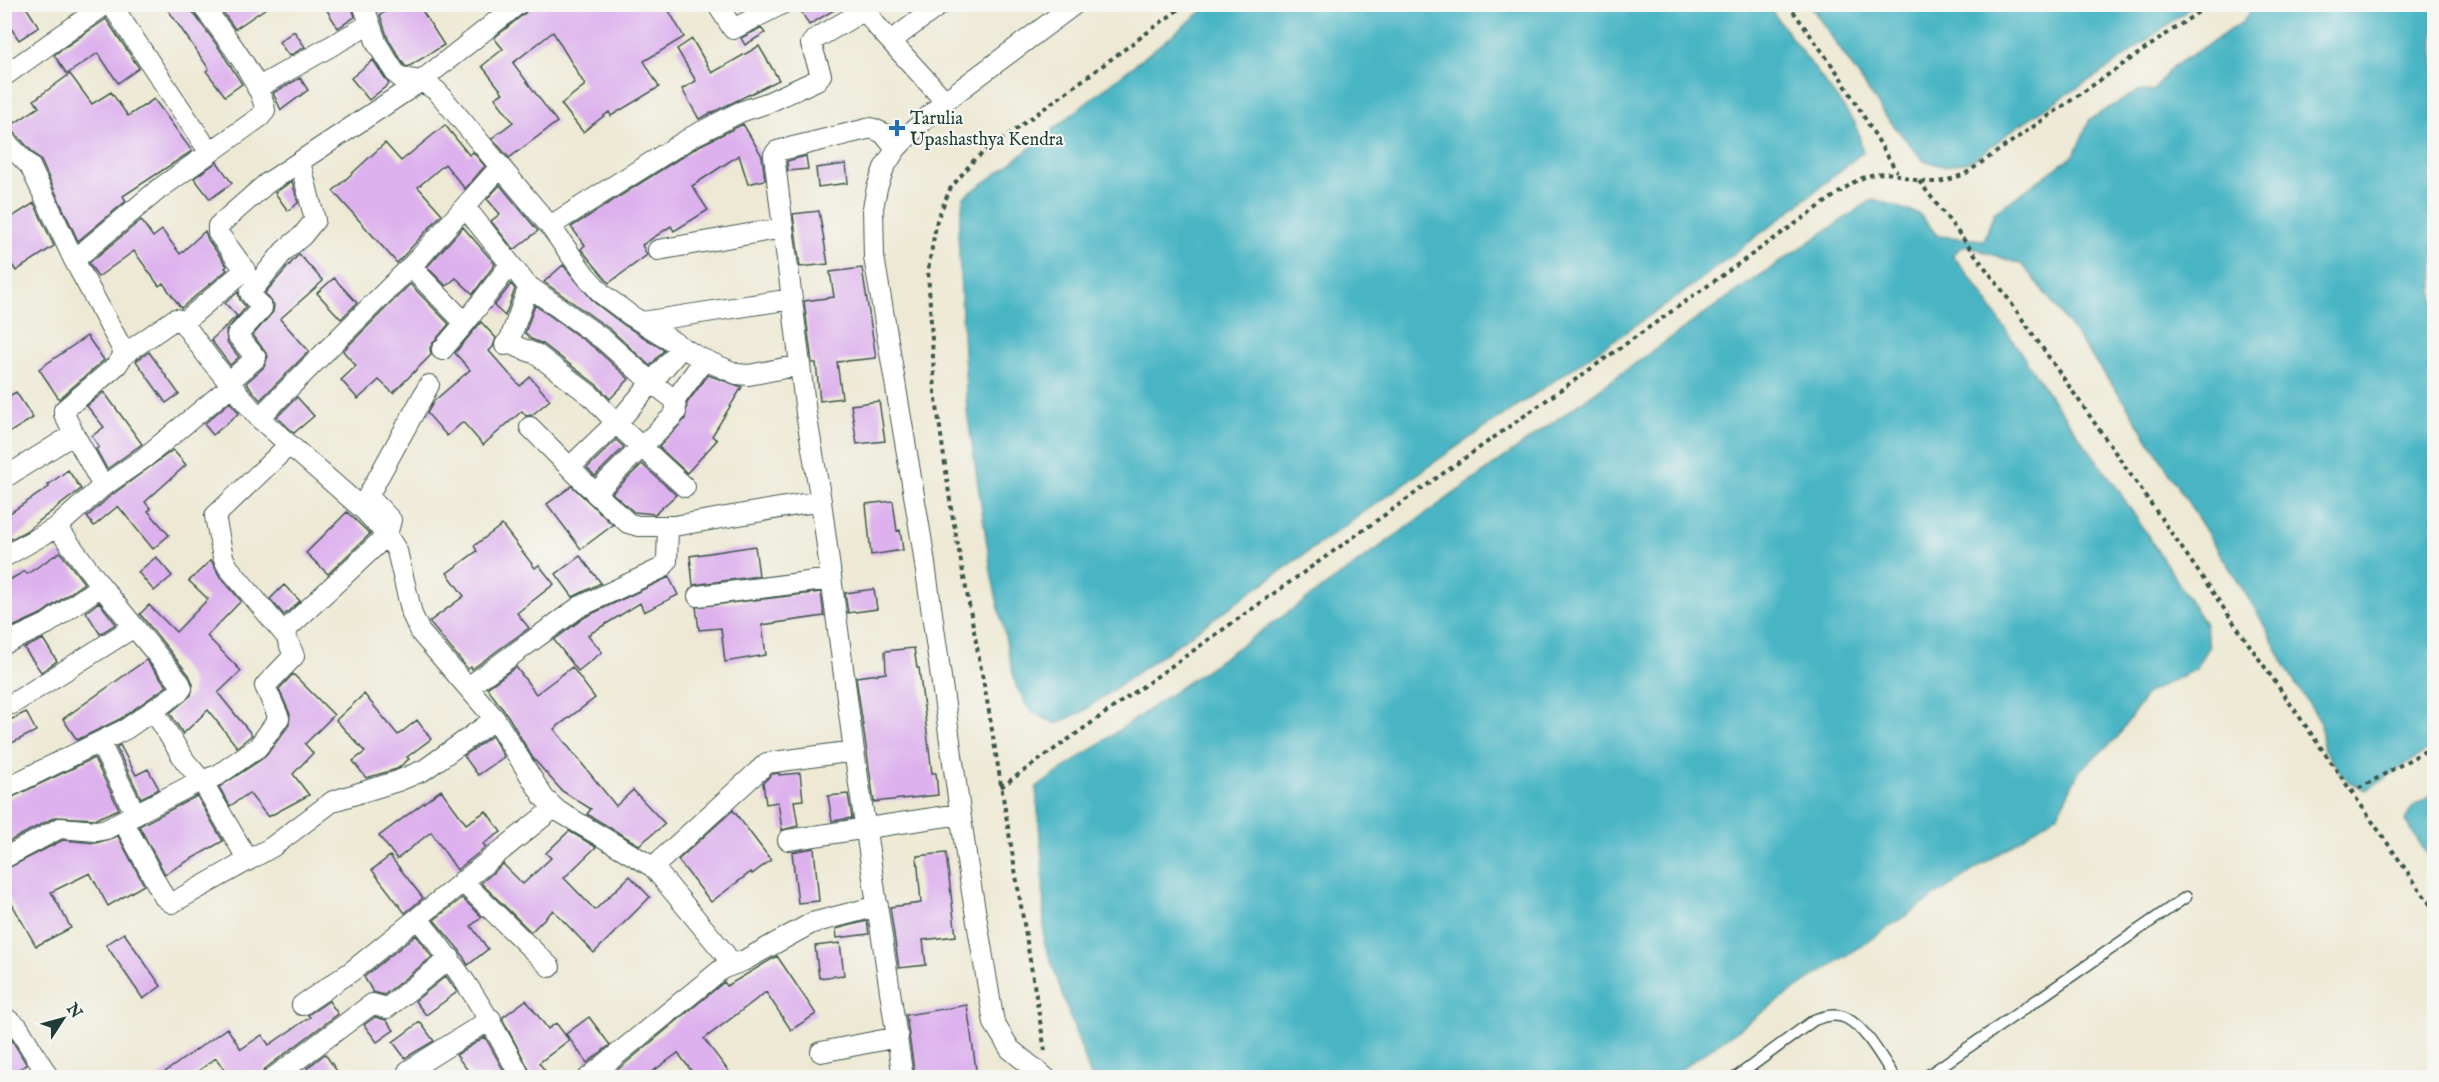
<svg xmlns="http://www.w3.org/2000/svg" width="2439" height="1082" viewBox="0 0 2439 1082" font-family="'IM FELL English',serif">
<rect width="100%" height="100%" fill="#f6f6f2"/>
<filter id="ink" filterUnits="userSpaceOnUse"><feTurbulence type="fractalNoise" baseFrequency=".0167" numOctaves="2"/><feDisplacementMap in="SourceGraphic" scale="12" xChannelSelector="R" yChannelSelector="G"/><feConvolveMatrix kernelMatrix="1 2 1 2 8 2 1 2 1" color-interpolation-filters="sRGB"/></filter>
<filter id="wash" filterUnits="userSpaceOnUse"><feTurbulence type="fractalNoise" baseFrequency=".008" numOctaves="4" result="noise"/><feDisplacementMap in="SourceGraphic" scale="24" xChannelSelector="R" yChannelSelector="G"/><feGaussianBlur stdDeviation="1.35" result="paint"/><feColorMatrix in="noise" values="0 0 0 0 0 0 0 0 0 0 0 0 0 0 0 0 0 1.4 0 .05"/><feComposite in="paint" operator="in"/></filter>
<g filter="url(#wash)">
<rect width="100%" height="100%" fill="#ede9d4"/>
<path fill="#48b5c4" stroke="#34797c" stroke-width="1.5" d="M1210,5H1767L1856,124L1863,152L1803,201L1677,297L1442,457L1083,711L1056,724L1030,711L1016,686L992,577L967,411L958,232L964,197L1006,167Z
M1810,5H2194L2112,66L2019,125L1973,160L1945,167L1923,160L1885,115Z
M2259,5H2434V746L2366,790L2349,782L2323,749L2321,722L2293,680L2257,612L2126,404L2055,306L2023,265L1965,245L1952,255L1972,279L2051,398L2115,485L2205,624L2209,647L2196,669L2147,693L2117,738L2079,771L2058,814L1793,991L1670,1077H1091L1044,941L1043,868L1036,788L1296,607L1718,304L1873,199L1919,214L1938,236L1984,240L1994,213L2074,155L2090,119L2138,91H2153L2171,68L2243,22L2251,10Z
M2434,794V864L2405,821L2412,807Z"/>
<g id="blocks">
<path fill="#ddb1ed" d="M14,4H24L39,27L19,40L4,18V11Z
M164,4H189L192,11L219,48L242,84L225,96L206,71L209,69Z
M217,4H272L235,29Z
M323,4H351L355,17L338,28Z
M397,4H418L444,45L408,67L405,66L388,39L380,15Z
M530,4H665L684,37L644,61L659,87L611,116L609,112L583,132L561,104L585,85L553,32L513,63L557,122L509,158L492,138L513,122L495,98L503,93L482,66L503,49L494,38L525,13Z
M797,4H844L809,25Z
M106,19L139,68L118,83L98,53L67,74L54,55Z
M761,28L765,33L745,45L741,38Z
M294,31L305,47L289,56L279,42Z
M692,39L712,73L759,46L779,80L699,119L682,89L696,81L677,49Z
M373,60L389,84L369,100L351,78Z
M70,74L92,104L111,92L128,116L154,99L192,151L123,196L126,201L78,241L41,161L9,127L39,107L34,100Z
M300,78L308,90L281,110L273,93Z
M743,124L762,156L765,180L748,184L739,155L692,186L708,210L674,231L671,226L642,245L647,255L609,283L581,249L585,245L571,227L699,146Z
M445,125L469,155L473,152L485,166L465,189L445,164L418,187L442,214L397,263L333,191L385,143L401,161Z
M806,156L808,169L788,171L787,161Z
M217,162L232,183L210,199L194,178Z
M846,164L848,183L818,187L816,168Z
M292,181L298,203L288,211L275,193Z
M500,185L538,231L514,250L491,221L500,214L487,199Z
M34,203L54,246L16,271L4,253V222Z
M819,211L828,264L800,267L793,214Z
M141,220L153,237L162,230L180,254L205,231L208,240L227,266L225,268L227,270L181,308L163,283L159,286L134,251L98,277L89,263Z
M463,227L495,264L473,294L456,278L446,286L427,267Z
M299,254L323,281L280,319L309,351L260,400L246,383L264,367L268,356L253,335L273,312L274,305L265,293Z
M563,265L595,303L624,325L664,350L650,366L611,330L544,282Z
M862,268L876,358L837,362L842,398L820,401L816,363H812L804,301L834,297L830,272Z
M334,278L357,303L341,319L317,293Z
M410,284L449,324L433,343L430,348L431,355L393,393L379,380L358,399L341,380L356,366L343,351Z
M511,284L515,289L505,316L494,306Z
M238,292L240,300L246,307L226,331L227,342L239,357L230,365L211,340L237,316L225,303Z
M535,305L596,349L629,379L610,399L598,386L543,344L531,339L525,333Z
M481,322L496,338L493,347L489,351L520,386L530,377L550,400L532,415L526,416L522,411L483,445L463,422L447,436L427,413L434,401L470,370L455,353Z
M87,336L104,360L59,399L39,369Z
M149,352L179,394L166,403L136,361Z
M708,375L742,387L712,436L717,440L687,473L659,447L685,419L687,403Z
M16,392L33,418L4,436V399Z
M104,392L142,444L107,469L96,449L99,447L92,436L104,427L87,406Z
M297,397L314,416L294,433L277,417Z
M879,401L885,441L857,444L851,405Z
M230,402L239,413L213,435L204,424Z
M616,440L624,447L595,476L587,468Z
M173,450L186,465L145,502L151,509L148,511L169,535L153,549L118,506L94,526L87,517L109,497Z
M642,464L676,495L655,514L634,512L612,493Z
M68,470L81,489L26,531L4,543V517L49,487L48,485Z
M572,486L613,525L581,549L547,504Z
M893,501L897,531L900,530L903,550L871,555L866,504Z
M347,512L370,534L328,574L306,553Z
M502,525L535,568L539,565L554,584L517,613L529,628L472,669L471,667L468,669L429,622L464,596L447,573L477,551L474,546Z
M755,546L759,576L693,585L690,556Z
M60,552L84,583L41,614L4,631V583L25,571L27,574Z
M580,556L601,583L573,597L556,574Z
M156,557L172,576L154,591L138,572Z
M211,560L219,575L241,601L207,636L241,671L218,693L252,735L237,747L208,710L183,734L170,713L191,695L193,684L189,675L140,614L149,605L176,632L208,599L189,581Z
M669,577L678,595L644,612L640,603L588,635L602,652L578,671L554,640L585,617Z
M284,585L300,601L284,615L270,599Z
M874,589L877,609L848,613L845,593Z
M821,592L824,616L762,625L766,655L725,662L721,628L699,630L696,607Z
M99,602L116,624L100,634L86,612Z
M43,639L57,661L41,672L24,648Z
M914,648L917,668H919L932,773H936L938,795L874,802L856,677L886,673L885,651Z
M146,660L167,686L120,719L77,740L63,719Z
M516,667L536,694L572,667L595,698L554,729L616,806L633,790L665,824L639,845L587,814L591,809L562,791L532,757L508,716L487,688Z
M293,674L334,715L305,744L313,753L293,774L309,795L268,817L249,793L230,806L219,787L265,757L289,725L290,714L279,689Z
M364,694L398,735L417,720L431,739L407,757L409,759L397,769L366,778L353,761L365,752L336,720Z
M26,712L36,731L12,743L4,723Z
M492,736L504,757L478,775L464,756Z
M120,745L136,775L148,769L159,789L141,798L116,747Z
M94,758L119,809L96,819L55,817L4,844V801Z
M779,773V775L800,773L803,800L794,801L798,826L782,830L778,802L766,804L763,783L772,774Z
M441,790L466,824L486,811L501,832L483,844L486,847L457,870L431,832L397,859L379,836Z
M848,794L852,818L832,821L828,796Z
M197,796L223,841L165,874L139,826Z
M733,810L771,860L752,874L751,872L711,902L678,860Z
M569,831L596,847L564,878L595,910L630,876L650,897L594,953L553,910L531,932L481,883L503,864L523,884L551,858L546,853Z
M118,836L144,885L108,906L90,873L51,892L71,928L36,946L4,890V870L63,840L96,843Z
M814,848L819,901L798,903L792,852Z
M946,853L956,936L923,940L926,965L899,968L890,907L921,903L917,856Z
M390,856L423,898L405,913L372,870Z
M462,898L482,917L471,926L488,949L468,965L460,951L434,920Z
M867,921L869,934L837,938L836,929Z
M124,933L161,986L143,999L106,945Z
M416,935L432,957L384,995L373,992L364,977Z
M840,943L844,975L819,978L815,946Z
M777,956L816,1014L791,1030L766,992L704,1039L733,1077H696L678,1053L645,1077H621L616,1071L724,982L727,986Z
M446,976L457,992L426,1015L415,1001Z
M526,1000L548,1029L556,1023L569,1040L539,1063L550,1077H533L503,1020V1017Z
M329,1001L338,1014L266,1068L259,1077H229L216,1058L190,1077H158L227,1028L241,1049L262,1035L269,1045L310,1017L308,1015Z
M967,1005L977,1077H915L906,1015Z
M375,1017L386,1020L394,1030L377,1042L364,1025Z
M589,1017L610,1045L587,1063L566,1034Z
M420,1022L434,1041L405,1058L393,1042Z
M4,1032L9,1035L27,1065L4,1077Z
M485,1037L499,1062L507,1077H473L456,1055Z
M325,1054L341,1077H313L307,1068Z"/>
</g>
</g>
<g filter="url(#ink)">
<use href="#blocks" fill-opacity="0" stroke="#3e574c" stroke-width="1.5"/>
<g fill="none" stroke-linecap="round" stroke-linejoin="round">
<defs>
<path id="lane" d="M1735,1078L1814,1020C1824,1016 1836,1013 1846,1018C1867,1029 1882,1059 1895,1078
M1924,1078L2186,897"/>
<path id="street" d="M111,4L210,153
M363,4L377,44L396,74L401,78L421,81L437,91L550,226L585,275L602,294L630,315L698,357L737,374L749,375L800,365
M717,4L733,29L782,4
M862,4L875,24L945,101
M891,41L941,4
M4,76L106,4
M257,88L370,24
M4,140L30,166L74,260L124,352L126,353L175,319L181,320L211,361L259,418L365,511L387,535L397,551L412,614L420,632L495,719L544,798L558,811L653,867L767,763L854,751
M896,149L883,133L871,128L777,151L774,155L806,413L821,501L854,751L903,1078
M465,207L527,285L604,340L652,383L675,400
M550,226L693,136L740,112L767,103L817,80L821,75L811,44L815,39L865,10
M658,250L783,228
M74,260L159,189L260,117L265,111C263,83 219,27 201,4
M411,267L465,323
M184,322L245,270L218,233V226L266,184L421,81L518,4
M642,322L792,299
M507,343L536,354L591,396L620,427L685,487
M505,345L510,339L529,286
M442,350L465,323L510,265
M704,360L675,400L676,412L672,417L595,493L628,523L638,526H674L821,501
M229,382L256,358L237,335L262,308L250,293L284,251L302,236L315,220L300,162
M259,418L420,257L501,166
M530,427L589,487
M570,467L624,415L682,347
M4,478L74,434L64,414V410L117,365L125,353
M102,487L144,458L232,385
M4,557L57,527
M698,596L831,579
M286,636L228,567L223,557L215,516L289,445
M4,644L47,624L101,586
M468,687L579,607L662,568L667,561L668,526
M12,704L134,627
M154,711L185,761L202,781L248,860
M100,743L136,815
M4,789L126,729L178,693L182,688L180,683L101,586L57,527L103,486L74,434
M123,821L164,897L172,903L272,847L333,801L398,781L424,770L495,719
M788,840L960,814
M4,858L60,828L97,831L106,829L198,782L218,775L258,747L279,718L265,686L294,656L286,636L288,628L387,535L391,520L368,496L429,385
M462,881L550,967
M418,919C461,971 490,1018 521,1078
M724,968L743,961L812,923L878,906
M302,1005L352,971L554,808
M4,1017L18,1027L49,1078
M821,1052L898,1037
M408,1071L491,1019
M273,1078L372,1004L387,1008L450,958
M588,1078L728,964L729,960L725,954L653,867
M1046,1078L1010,1049L994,1023L968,868L922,543L874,257L873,208L877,188L884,168L896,149L913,131L945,101L1075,4"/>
</defs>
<use href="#lane" stroke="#3e574c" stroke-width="13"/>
<use href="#street" stroke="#3e574c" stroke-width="22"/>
<path stroke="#3e574c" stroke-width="4" stroke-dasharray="4.5 4.5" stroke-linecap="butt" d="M1788,4L1839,75L1897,172
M1919,181L2002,290L2434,910
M1001,787L1854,182C1896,161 1901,184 1937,182C1947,181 1956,177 1965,174L2210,4
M2351,793L2434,746
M1045,1051L988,706L951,508L935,392L928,270L937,220L950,189L974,160L1186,4"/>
<use href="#lane" stroke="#fff" stroke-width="10"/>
<use href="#street" stroke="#fff" stroke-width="20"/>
</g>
</g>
<path fill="#1f6fb2" stroke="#f6f6f2" stroke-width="2" d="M894 119h6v6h6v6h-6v6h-6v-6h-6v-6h6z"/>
<g text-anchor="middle" stroke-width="4.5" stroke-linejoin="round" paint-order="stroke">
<g font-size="18" fill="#1f3d34" stroke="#f6f6f2" text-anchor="start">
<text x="910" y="124">Tarulia<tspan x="910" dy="21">Upashasthya Kendra</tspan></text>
</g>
</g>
<rect width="2439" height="1082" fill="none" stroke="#f6f6f2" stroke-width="24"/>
<g transform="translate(63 1019) rotate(54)" stroke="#f6f6f2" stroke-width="4.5" paint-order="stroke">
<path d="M0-4.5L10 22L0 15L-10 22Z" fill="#1f3d34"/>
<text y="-9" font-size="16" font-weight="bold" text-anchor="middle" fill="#1f3d34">N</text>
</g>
</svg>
